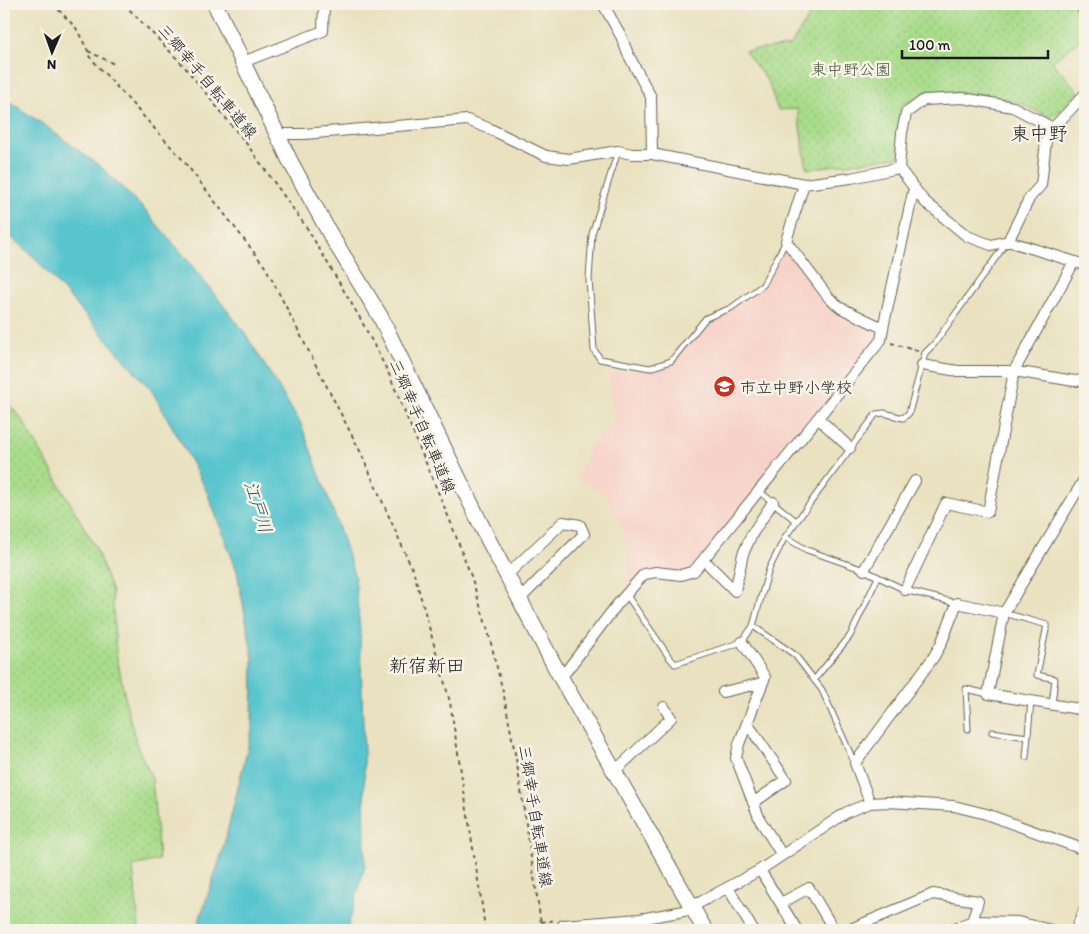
<svg xmlns="http://www.w3.org/2000/svg" width="1089" height="934" viewBox="0 0 1089 934" font-family="Itim,'Klee One',sans-serif">
<defs>
<pattern id="grass-dots" width="8" height="8" patternUnits="userSpaceOnUse" patternTransform="scale(1.25)"><rect width="8" height="8" fill="#a9dc8b"/><path d="M2 2h.1M6 6h.1" fill="none" stroke="#91bc77" stroke-width="1.8" stroke-linecap="round"/></pattern>
</defs>
<rect width="100%" height="100%" fill="#f7f3e8"/>
<filter id="ink" filterUnits="userSpaceOnUse"><feTurbulence type="fractalNoise" baseFrequency=".02" numOctaves="2"/><feDisplacementMap in="SourceGraphic" scale="10" xChannelSelector="R" yChannelSelector="G"/><feConvolveMatrix kernelMatrix="1 2 1 2 8 2 1 2 1" color-interpolation-filters="sRGB"/></filter>
<filter id="wash" filterUnits="userSpaceOnUse"><feTurbulence type="fractalNoise" baseFrequency=".0096" numOctaves="4" result="noise"/><feDisplacementMap in="SourceGraphic" scale="20" xChannelSelector="R" yChannelSelector="G"/><feGaussianBlur stdDeviation="1.12" result="paint"/><feColorMatrix in="noise" values="0 0 0 0 0 0 0 0 0 0 0 0 0 0 0 0 0 1.4 0 .05"/><feComposite in="paint" operator="in"/></filter>
<g filter="url(#wash)">
<rect width="100%" height="100%" fill="#e9e1bf"/>
<path fill="#f7d1c7" d="M786,241L829,298L877,325L881,340L694,571L644,574L626,594L627,540L605,493L577,479L589,448L615,421L608,372L650,368L671,361L706,318L731,308L763,285Z"/>
<path fill="url(#grass-dots)" stroke="#627c54" d="M817,4H1073L1085,27V36L1052,62L1079,92L1051,118L1017,102L979,94L927,91L902,106L897,129L899,157L807,169L797,109L778,110L768,82L745,51L790,46Z
M4,399L22,419L96,548L112,592L116,652L126,703L137,746L152,778L159,860L133,866L139,930H4Z"/>
<path fill="#58c5ce" stroke="#3a7075" d="M4,96L10,102L43,124L101,167L144,209L186,258L245,333L301,424L336,519L355,577L360,632L364,755L365,865L347,930H196L222,853L252,730L253,659L237,571L207,492L183,446L152,391L34,257L4,231Z"/>
</g>
<g filter="url(#ink)">
<g fill="none" stroke-linecap="round" stroke-linejoin="round">
<defs>
<path id="lane" d="M778,4L788,5
M618,151L592,234L589,279L594,350L600,359L650,368L671,361L706,318L731,308L763,285L786,241
M759,491L796,521
M785,537L807,550L864,570L905,590L956,603
M626,594L669,657L675,664L742,642L753,626
M1004,613L1047,625L1037,675L1055,679L1052,704
M814,680L850,636L878,577
M968,729L966,689L988,694
M992,732L1028,737
M1026,757L1031,701
M854,762L822,690L795,655L753,626L769,569L785,537L876,414L884,413L903,418L909,413L925,353L934,344L1007,242"/>
<path id="street" d="M603,4L621,36L628,54L651,97L652,154
M1080,4L1085,12
M243,62L323,31L324,4
M278,134H304L467,120L488,128L546,156L569,159L618,151L632,154H652L804,184L851,178L899,168L924,201L967,236L991,245L1008,241L1085,265
M899,168L902,133L906,113L924,100L963,98L1013,107L1053,128
M1008,241L1030,197L1041,185L1046,141L1053,128L1085,94
M883,328L914,188
M922,365L958,371H1014L1074,381L1085,380
M818,418L850,448
M1085,478L1004,613L988,694L1085,710
M704,560L735,591L743,554L752,534L773,502
M864,570L915,481
M507,575L563,522L580,525L584,534L520,599
M905,590L946,503L988,512L1014,371L1074,262
M742,642L765,677L739,744L736,758L760,820L782,855
M561,678L616,606L644,574L656,572L681,575L694,571L881,340L883,328L841,308L829,298L786,241L804,184
M723,692L762,683
M747,723L786,780L753,803
M615,771L671,718L664,707
M870,803L855,763L933,658L941,644L957,603L1004,613
M760,870L797,930
M728,888L753,930
M781,903L809,888L834,930
M563,925L640,919L684,911L760,870L847,812L870,803L888,802L954,806L986,814L1085,850
M848,930L933,894L978,901L970,930
M949,930L973,921L1018,922L1051,930
M1076,930L1085,908"/>
<path id="secondary" d="M215,4L290,161L330,234L380,316L488,539L561,678L705,930"/>
</defs>
<use href="#lane" stroke="#646155" stroke-width="7"/>
<use href="#street" stroke="#646155" stroke-width="12"/>
<use href="#secondary" stroke="#646155" stroke-width="17"/>
<path stroke="#646155" stroke-width="2" stroke-dasharray="4 4" stroke-linecap="butt" d="M53,4L76,28L88,51V55L183,160L266,268L360,451L414,573L450,702L483,912L485,930
M124,4L184,66L246,143L307,228L360,318L388,372L451,523L471,576L488,631L504,696L517,764L542,930
M88,51L114,64
M891,343L918,351
M541,922L556,920"/>
<use href="#lane" stroke="#fff" stroke-width="5"/>
<use href="#street" stroke="#fff" stroke-width="10"/>
<use href="#secondary" stroke="#fff" stroke-width="15"/>
</g>
</g>
<defs>
<symbol id="school-disc" viewBox="-11 -11 22 22"><circle r="9.5" fill="#c8321e" stroke="#f7f3e8"/><path d="M0-5L7-2L0 1L-7-2ZM-4 1L0 2.5L4 1V4Q0 6-4 4Z" fill="#fff"/></symbol>
</defs>
<g fill-rule="evenodd">
<use href="#school-disc" x="712" y="374" width="25" height="25"/>
</g>
<g text-anchor="middle" stroke-width="5" stroke-linejoin="round" paint-order="stroke">
<g font-size="16" fill="#46563d" stroke="#f7f3e8">
<text x="851" y="75">東中野公園</text>
</g>
<g font-size="16" fill="#1c1c1c" stroke="#f7f3e8">
<text transform="translate(208 81) rotate(50)" y="6">三郷幸手自転車道線</text>
<text transform="translate(423 426) rotate(67)" y="6">三郷幸手自転車道線</text>
<text transform="translate(536 816) rotate(81)" y="6">三郷幸手自転車道線</text>
</g>
<g font-size="16" fill="#1c1c1c" stroke="#f7f3e8" text-anchor="start">
<text x="740" y="393">市立中野小学校</text>
</g>
<g font-size="18" font-style="italic" fill="#31575a" stroke="#f7f3e8">
<text transform="translate(258 507) rotate(73)" y="6">江戸川</text>
</g>
<g font-size="19" fill="#1c1c1c" stroke="#f7f3e8">
<text x="1039" y="140">東中野</text>
<text x="427" y="672">新宿新田</text>
</g>
</g>
<rect width="1089" height="934" fill="none" stroke="#f7f3e8" stroke-width="20"/>
<g transform="translate(52 52) rotate(182)" stroke="#f7f3e8" stroke-width="4" paint-order="stroke">
<path d="M0-4L9 19L0 12L-9 19Z" fill="#1c1c1c"/>
<text y="-8" font-size="14" font-weight="bold" text-anchor="middle" fill="#1c1c1c">N</text>
</g>
<path d="M902 50v8h146v-8" fill="none" stroke="#1c1c1c" stroke-width="2.5"/>
<text x="909" y="50" font-size="15" fill="#1c1c1c" stroke="#f7f3e8" stroke-width="4" paint-order="stroke">100 m</text>
</svg>
